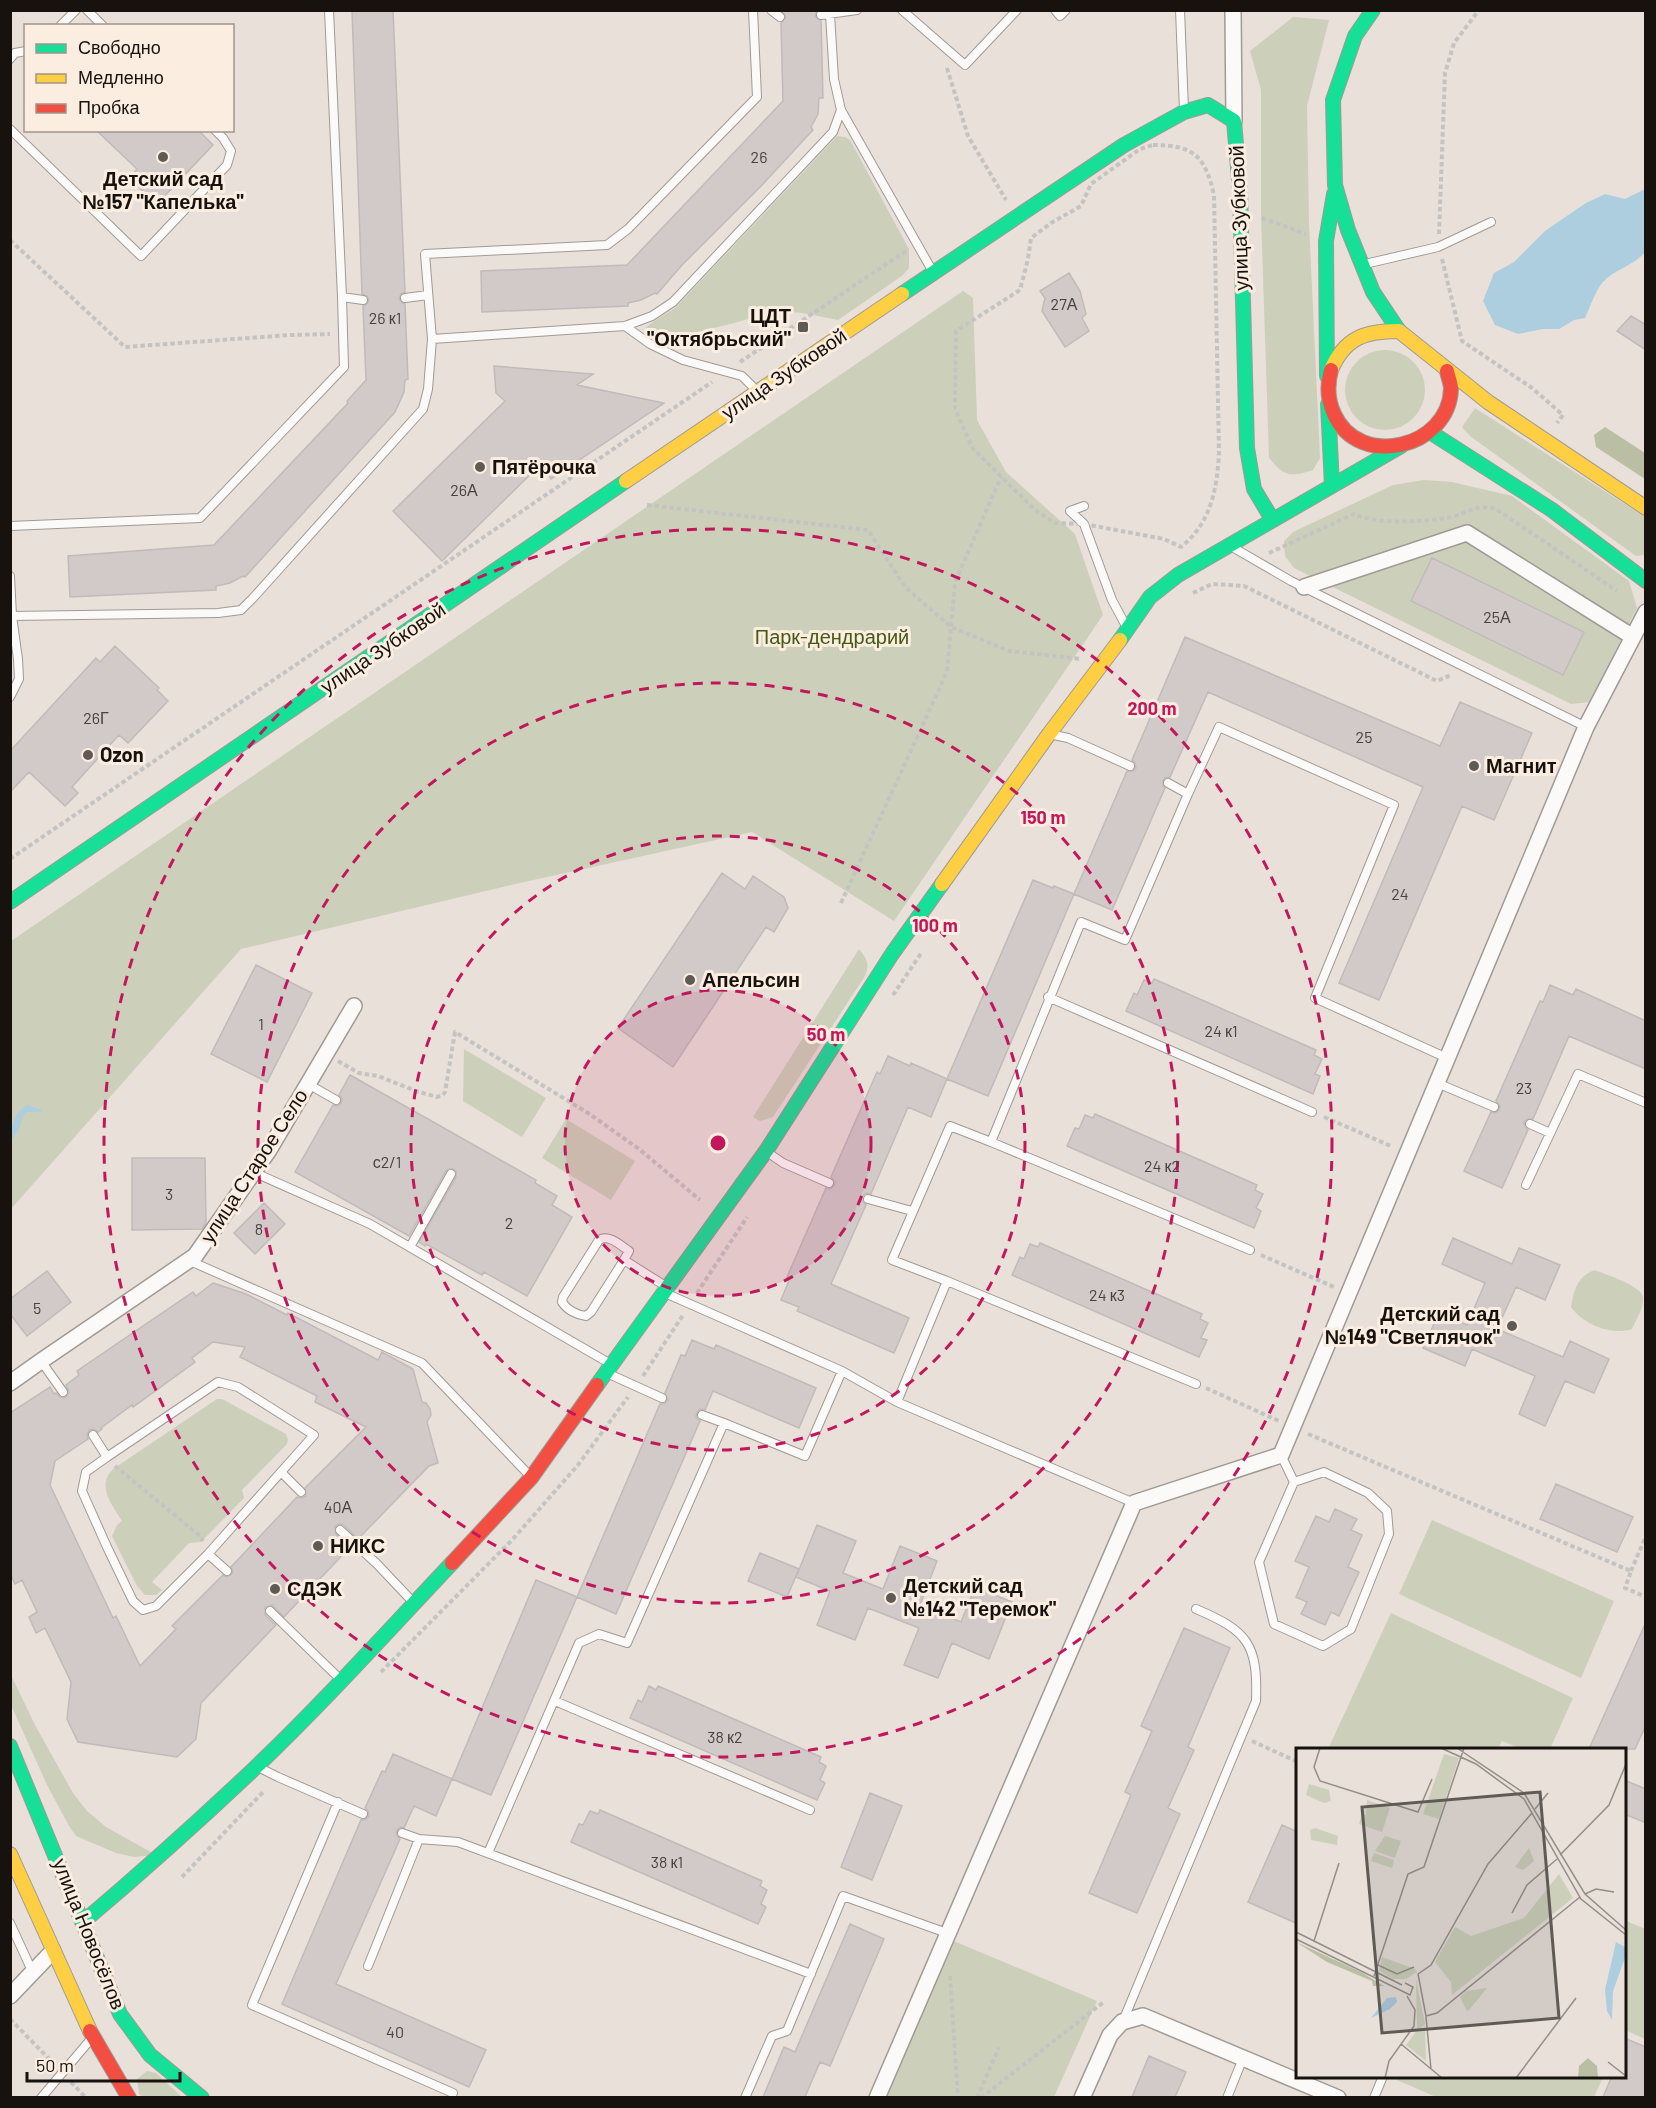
<svg xmlns="http://www.w3.org/2000/svg" width="1656" height="2108" viewBox="0 0 1656 2108" font-family="Barlow,sans-serif">
<rect width="100%" height="100%" fill="#e8e0d9"/>
<path fill="#ccd0ba" d="M1293,17L1329,20L1307,106L1309,223L1320,458L1313,470C1290,477 1285,477 1269,458L1261,215V90L1250,51Z
M837,136L845,137L850,140L909,249V268L903,275L838,320C822,317 804,312 787,312C755,312 671,349 646,331V327L650,324L675,308Z
M963,291L973,298L977,420L1006,472L1075,534L1103,615L894,921L752,832L520,883L241,949L11,1209V941Z
M1345 390a40 40 0 1 1 80 0a40 40 0 1 1-80 0Z
M1475,408L1645,517V555L1636,556L1470,436L1462,427Z
M1424,480L1452,482L1512,496L1629,581L1637,608L1590,702L1571,704L1294,568L1285,556L1284,541L1293,532L1393,485Z
M859,949C867,959 870,964 865,976L773,1117L760,1121L753,1117Z
M464,1049L546,1098L522,1137L463,1101Z
M566,1119L635,1161L611,1200L542,1158Z
M1595,1270C1606,1275 1641,1285 1643,1297C1644,1308 1636,1320 1632,1329C1611,1336 1583,1324 1571,1307C1574,1289 1578,1276 1595,1270Z
M217,1399H222L286,1434L288,1440L287,1444L242,1490L244,1498L201,1542L189,1543L152,1582L162,1590L156,1595H145L137,1586L112,1536L117,1525L122,1521C112,1505 96,1486 113,1469Z
M1432,1520L1614,1601L1581,1678L1399,1594Z
M1391,1613L1573,1698L1550,1749H1522L1502,1741L1498,1749H1328Z
M10,1673L35,1725L73,1793L87,1811L106,1827L156,1855L134,1857L116,1853L76,1836L69,1826L47,1785L11,1705Z
M1624,1920L1645,1929V2039L1625,2030Z
M949,1939L1097,2001L1054,2097L883,2098Z
M147,2071L156,2073L182,2097H143L139,2094L137,2079Z
M1399,2076H1603V2077L1594,2097H1436L1397,2080Z"/>
<path fill="#babfa3" d="M1605,427L1645,453V479L1596,447L1594,435Z"/>
<path fill="#accedf" d="M1645,189V252C1634,266 1614,269 1602,283C1595,292 1590,307 1585,318L1574,320L1559,329H1543L1518,334L1495,325L1483,301L1494,273L1514,262L1545,231L1561,220L1586,203L1605,194L1625,199Z
M28,1105L42,1110L40,1112H26L23,1116L20,1127L11,1141C10,1127 15,1111 28,1105Z"/>
<path fill="#d1cac9" stroke="#c1bab9" stroke-width="1.5" fill-rule="evenodd" d="M352,10H393L405,292L401,294L399,298L401,302L405,304L408,379L405,380L404,392L395,412L245,577L243,576L230,583L216,586V590L70,597L68,556L214,545L348,403L347,401L366,380L363,306L367,304L369,300L367,296L362,294Z
M781,10H817L815,16L821,21L823,98H819L818,114L811,127L813,130L763,184L682,265L657,294L655,293L641,300L628,303V306L482,312L481,271L627,265L783,101L781,23L786,17Z
M96,130H198L213,145L157,204L129,178L137,169Z
M1069,273L1080,291L1086,314L1082,318L1089,331L1065,347L1042,311L1045,298L1040,291Z
M1631,316L1646,325V350L1617,331Z
M494,366L593,374L577,385L664,403L551,479L541,464L442,561L393,511L505,401L496,393Z
M1432,558L1584,632L1563,675L1411,601Z
M1185,637L1440,746L1460,702L1532,733L1494,820L1462,806L1379,1000L1339,983L1423,787L1208,692L1170,777L1165,778L1163,781V786L1165,788L1112,910L1074,894L1127,771H1133L1136,768L1135,763L1132,760Z
M115,646L159,688L157,690L168,701L128,743L119,735L72,787L78,793L65,806L29,772L10,792V751L96,658L100,662Z
M722,873L745,889L753,876L784,897L788,908L774,932L766,927L673,1067L618,1028Z
M1033,880L1053,888L1054,886L1074,894L988,1096L947,1079Z
M256,965L312,993L267,1082L211,1054Z
M1154,979L1316,1050L1314,1055L1322,1059L1315,1074L1320,1076L1313,1094L1126,1011L1134,993L1137,995L1144,980L1152,983Z
M1550,985L1573,995L1576,989L1646,1021V1069L1569,1036L1533,1119H1527L1524,1122L1525,1127L1528,1130L1502,1188L1464,1171L1491,1112L1495,1113L1499,1110L1500,1106L1496,1101L1540,1001L1543,1002Z
M888,1056L910,1066L911,1063L947,1079L931,1117L908,1107L871,1194L866,1193L862,1197V1201L866,1205L831,1284L909,1318L894,1353L797,1311L799,1307L781,1300L790,1278L787,1277L826,1188L830,1189L834,1186L835,1182L831,1177L877,1072L880,1074Z
M350,1075L536,1180L535,1183L557,1196L552,1205L572,1217L527,1296L484,1272L482,1275L426,1244L425,1246L419,1242L456,1177V1171L453,1169H448L446,1171L409,1236L295,1172L333,1105L337,1106L341,1103L342,1099L339,1095Z
M1095,1114L1257,1185L1255,1190L1263,1194L1256,1208L1261,1211L1254,1228L1067,1146L1075,1128L1079,1129L1085,1115L1093,1118Z
M132,1158H205L206,1223L202,1229L132,1230Z
M264,1203L285,1224L255,1254L234,1233Z
M1453,1238L1512,1264L1519,1248L1560,1265L1545,1300L1516,1287L1497,1329L1563,1357L1570,1341L1609,1359L1594,1393L1565,1381L1545,1426L1519,1414L1535,1376L1472,1349L1465,1366L1423,1348L1439,1313L1467,1325L1485,1283L1442,1264Z
M1040,1243L1202,1314L1200,1319L1208,1323L1201,1338L1207,1340L1199,1357L1012,1275L1020,1257L1024,1259L1030,1244L1038,1247Z
M47,1271L71,1302L27,1336L10,1314V1299Z
M213,1283L246,1294L287,1315L288,1313L378,1360L382,1352L413,1369L422,1402L426,1403L430,1409L431,1415L427,1422L438,1463L429,1466L358,1539L344,1525L339,1524L335,1526L336,1534L350,1547L284,1617L272,1605L265,1607V1615L276,1625L201,1703L196,1739L177,1757L78,1742L67,1719L71,1682L45,1628L36,1633L29,1617L37,1612L22,1580L15,1584L10,1573V1413L50,1387L54,1394L56,1393L61,1398L66,1397L69,1392L66,1385L79,1375L77,1371L193,1292L196,1296ZM213,1342L245,1347L240,1357L317,1396L315,1402L366,1427L305,1488L306,1496L302,1498L297,1497L231,1567L233,1572L231,1575L226,1577L223,1575L172,1626L176,1629L140,1666L116,1616L113,1618L50,1485L55,1461L88,1439L87,1435L89,1430L93,1429L98,1432L102,1429L101,1428L132,1405L133,1407L195,1362L192,1358Z
M692,1340L714,1349L716,1345L816,1388L799,1428L713,1391L705,1410L700,1409L697,1412L696,1417L700,1421L616,1614L577,1597L660,1404L665,1403L668,1400L665,1393L681,1355L685,1356Z
M1556,1484L1633,1517L1617,1552L1540,1519Z
M1335,1509L1357,1519L1351,1530L1362,1535L1348,1567L1359,1572L1339,1616L1331,1612L1325,1625L1301,1614L1307,1602L1296,1597L1309,1567L1295,1561L1316,1516L1329,1522Z
M817,1525L856,1541L843,1573L883,1589L900,1546L937,1561L920,1605L961,1622L975,1587L1012,1602L989,1659L952,1643L938,1678L904,1665L919,1628L868,1608L855,1640L817,1625L830,1591L796,1577Z
M760,1553L799,1569L787,1597L748,1581Z
M536,1580L577,1597L491,1795L452,1779Z
M1646,1622V1725L1635,1749H1589Z
M1184,1628L1230,1648L1188,1747L1194,1750L1168,1808L1180,1814L1137,1913L1089,1893L1131,1795L1125,1792L1152,1731L1141,1726Z
M649,1686L656,1690L658,1686L821,1757L819,1762L826,1766L820,1780L825,1783L817,1800L630,1718L638,1700L642,1702Z
M393,1754L452,1779L436,1816L414,1806L404,1828L400,1827L397,1830L396,1835L400,1839L336,1984L486,2050L469,2087L282,2004L361,1820L366,1819L369,1816L368,1811L365,1808L382,1771L385,1772Z
M1624,1780L1646,1789V1823L1624,1814Z
M870,1793L902,1806L872,1880L841,1867Z
M600,1810L762,1881L760,1886L767,1890L761,1904L766,1907L758,1924L571,1842L579,1824L583,1825L590,1811L598,1814Z
M1282,1825L1298,1832V1924L1248,1902Z
M850,1924L884,1939L830,2066L820,2062L805,2097H763L784,2047L795,2052Z
M1624,2038L1646,2047V2097H1603L1612,2076H1624Z
M1149,2056L1186,2072L1175,2097H1132Z"/>
<g fill="none" stroke-linecap="round" stroke-linejoin="round">
<defs>
<path id="lane" d="M87,10L103,26
M753,10L757,97L628,229L607,245L425,254L432,339L625,326L652,316L673,302L833,132L841,110L834,79L830,14
M771,10L780,17
M902,10L965,65L1017,10
M1055,10L1060,16L1066,10
M1180,10L1184,110
M821,15L857,10
M60,26L76,10
M10,59L15,53L26,51
M841,110L933,272
M10,129L141,256L227,165L231,151L223,138L215,130
M1365,264L1438,247L1491,222
M342,297L363,300
M405,298L428,295
M625,326L650,344L683,360L742,376L756,390
M1084,506L1070,511L1084,524L1112,600L1126,626
M10,526L200,518L344,367L342,297L329,10
M1234,548L1291,581L1586,727
M10,576L12,616L218,613L241,610L253,598L423,409L428,389L432,339
M10,697L19,679L18,659L12,616
M1054,735L1068,738L1130,766
M1168,783L1188,794
M1048,997L1312,1112
M1437,1083L1494,1107
M308,1084L336,1100
M1530,1124L1550,1133
M991,1142L1250,1250
M767,1152L783,1163L829,1183
M253,1172L370,1224L609,1363
M1526,1185L1578,1074L1646,1103
M868,1199L912,1211
M410,1247L451,1174
M624,1260L629,1251C620,1245 609,1234 599,1240L563,1297L562,1302C567,1310 577,1315 586,1316L591,1312L624,1260L667,1287
M190,1261L422,1363L531,1477
M947,1281L1196,1384
M665,1293L842,1371L897,1402L1134,1503
M41,1361L63,1392
M609,1374L662,1398
M897,1402L947,1281L892,1260L950,1126L991,1142L1081,922L1125,940L1188,794L1219,727L1394,805L1315,998L1447,1058
M702,1415L724,1423
M93,1435L107,1457L86,1472L82,1491L107,1547L133,1601L143,1610L156,1606L208,1554L314,1435L238,1387L218,1382L107,1457
M1281,1455L1294,1482L1259,1562L1274,1624L1323,1646L1351,1629L1389,1534L1387,1511L1368,1493L1324,1472L1294,1482
M282,1473L301,1492
M340,1530L377,1564L412,1601
M208,1554L227,1571
M270,1611L340,1679
M555,1701L810,1810
M258,1767L278,1777L363,1814
M338,1802L252,2005L453,2093L451,2098
M402,1833L419,1839
M488,1853L579,1643L599,1634L627,1643L724,1423L805,1456L842,1371
M10,1923L33,1973
M368,1966L419,1839L458,1842L811,1974
M1123,2021L1256,1701C1258,1644 1248,1631 1196,1609
M41,2098L91,2039
M745,2098L772,2036L787,2031L843,1896L947,1933
M1227,2098L1243,2058
M1374,2098L1383,2076"/>
<path id="street" d="M1233,10L1234,121
M1304,587L1467,533L1633,637
M10,1383L41,1361L195,1256L269,1150L354,1006
M10,1996L53,1951
M877,2098L1134,1503L1281,1455L1586,727L1646,612
M1082,2098L1110,2035L1122,2022L1143,2016L1338,2098"/>
<path id="fast" d="M1373,10L1355,36L1333,100L1335,185L1348,230L1373,292L1399,331
M902,294L1124,145L1184,112L1208,105L1234,121L1240,191L1247,448L1254,489L1272,519
M1327,376L1326,241L1334,194
M1328,404L1332,486
M1430,432L1552,510L1646,581
M1120,640L1150,597L1178,575L1401,446
M10,902L626,481
M597,1385L766,1151L892,954L942,884
M10,1746L120,2014L150,2055L202,2098
M83,1922C142,1872 200,1820 256,1767C324,1702 388,1631 452,1563"/>
<path id="slow" d="M1331,370C1345,337 1366,331 1399,331L1488,402L1646,508
M626,481L902,294
M942,884L1049,734L1120,640
M10,1854L90,2031"/>
<path id="jam" d="M1331,370C1327,385 1327,399 1334,414C1359,470 1449,448 1451,389C1451,383 1448,377 1447,371
M452,1563L531,1478L597,1385
M90,2031L129,2098"/>
</defs>
<use href="#lane" stroke="#a09a95" stroke-width="10"/>
<use href="#street" stroke="#a09a95" stroke-width="18"/>
<use href="#fast" stroke="#a09a95" stroke-width="16"/>
<use href="#slow" stroke="#a09a95" stroke-width="16"/>
<use href="#jam" stroke="#a09a95" stroke-width="16"/>
<path stroke="#c5c3c1" stroke-width="4" stroke-dasharray="4.5 3" stroke-linecap="butt" d="M947,68L968,136L1006,200
M1153,145C1194,145 1205,156 1214,195L1219,453C1217,489 1211,523 1181,547L1164,539L1084,524L1055,523L1035,510L973,449L955,409L956,331L1020,290L1028,259L1031,238L1051,223L1081,206L1091,184L1140,149Z
M1262,218L1306,234
M1439,234L1445,73L1454,43L1479,10
M10,240L125,347L290,335L330,334
M1442,259L1462,341L1532,388L1563,415L1557,423
M740,362L906,251
M647,505L868,530L905,587L951,627L1009,651L1082,659
M1269,553L1354,514C1375,525 1428,522 1451,517C1469,512 1476,504 1496,509L1617,591
M1193,593L1212,584L1244,586L1437,681L1451,675
M10,859L712,382
M841,903L947,672L955,582L1001,477
M893,995L922,952
M338,1061L359,1073L378,1076L416,1091L437,1097L443,1095L445,1092L455,1032L588,1113L639,1149L700,1200
M1324,1117L1391,1146
M1261,1255L1334,1287
M697,1293L747,1217
M643,1376L683,1315
M1206,1388L1279,1421
M1308,1434L1631,1571L1625,1588L1646,1597
M115,1466L200,1536L203,1541
M1631,1571L1646,1536
M381,1672L513,1539L578,1465L628,1397
M1252,1741L1298,1762
M182,1877L264,1791
M950,1976L958,2098
M10,2019L54,2064
M71,2082L86,2098
M977,2098L999,2047
M981,2098L1105,2001"/>
<use href="#lane" stroke="#fcfaf9" stroke-width="8"/>
<use href="#street" stroke="#fcfaf9" stroke-width="15"/>
<use href="#fast" stroke="#16e098" stroke-width="14"/>
<use href="#slow" stroke="#ffcf43" stroke-width="14"/>
<use href="#jam" stroke="#f24e42" stroke-width="14"/>
</g>
<circle cx="718" cy="1143" r="153" fill="#c2185b" fill-opacity=".12"/>
<g fill="none" stroke="#c2185b" stroke-width="3" stroke-dasharray="10 8">
<circle cx="718" cy="1143" r="153"/>
<circle cx="718" cy="1143" r="307"/>
<circle cx="718" cy="1143" r="460"/>
<circle cx="718" cy="1143" r="614"/>
</g>
<g fill="#605a55" stroke="#fcede1" stroke-width="2">
<circle cx="163" cy="157" r="6"/>
<rect x="797" y="321" width="12" height="12" rx="3"/>
<circle cx="480" cy="467" r="6"/>
<circle cx="88" cy="755" r="6"/>
<circle cx="1474" cy="766" r="6"/>
<circle cx="690" cy="980" r="6"/>
<circle cx="1512" cy="1326" r="6"/>
<circle cx="318" cy="1546" r="6"/>
<circle cx="275" cy="1589" r="6"/>
<circle cx="891" cy="1598" r="6"/>
</g>
<g text-anchor="middle" stroke-width="6" stroke-linejoin="round" paint-order="stroke">
<g font-size="16" fill="#48423f">
<text x="759" y="163">26</text>
<text x="1064" y="310">27А</text>
<text x="385" y="324">26 к1</text>
<text x="464" y="496">26А</text>
<text x="1497" y="623">25А</text>
<text x="96" y="724">26Г</text>
<text x="1364" y="743">25</text>
<text x="1400" y="900">24</text>
<text x="261" y="1030">1</text>
<text x="1221" y="1037">24 к1</text>
<text x="1524" y="1094">23</text>
<text x="387" y="1168">с2/1</text>
<text x="1162" y="1172">24 к2</text>
<text x="169" y="1200">3</text>
<text x="509" y="1229">2</text>
<text x="259" y="1235">8</text>
<text x="1107" y="1301">24 к3</text>
<text x="37" y="1314">5</text>
<text x="338" y="1513">40А</text>
<text x="725" y="1743">38 к2</text>
<text x="667" y="1868">38 к1</text>
<text x="395" y="2038">40</text>
</g>
<g font-size="20" font-weight="bold" fill="#17120e" stroke="#fcede1" text-anchor="start">
<text x="163" y="186" text-anchor="middle">Детский сад<tspan x="163" dy="23">№157 "Капелька"</tspan></text>
<text x="791" y="323" text-anchor="end">ЦДТ<tspan x="791" dy="23">"Октябрьский"</tspan></text>
<text x="492" y="474">Пятёрочка</text>
<text x="100" y="762">Ozon</text>
<text x="1486" y="773">Магнит</text>
<text x="702" y="987">Апельсин</text>
<text x="1500" y="1321" text-anchor="end">Детский сад<tspan x="1500" dy="23">№149 "Светлячок"</tspan></text>
<text x="330" y="1553">НИКС</text>
<text x="903" y="1593">Детский сад<tspan x="903" dy="23">№142 "Теремок"</tspan></text>
<text x="287" y="1596">СДЭК</text>
</g>
<g font-size="20" fill="#17120e" stroke="#fcede1">
<text transform="translate(1239 218) rotate(-92)" y="7">улица Зубковой</text>
<text transform="translate(784 374) rotate(-34)" y="7">улица Зубковой</text>
<text transform="translate(383 648) rotate(-34)" y="7">улица Зубковой</text>
<text transform="translate(254 1166) rotate(-57)" y="7">улица Старое Село</text>
<text transform="translate(89 1934) rotate(68)" y="7">улица Новосёлов</text>
</g>
<g font-size="20" fill="#465a13" stroke="#fcede1">
<text x="832" y="644">Парк-дендрарий</text>
</g>
</g>
<g transform="translate(1296 1748)">
<rect width="330" height="330" fill="#e8e0d9"/>
<path d="M148,6L163,10L143,71L127,66ZM13,36L33,42L35,53L28,55L10,47ZM71,52L94,60L86,84L63,76L66,66L70,67ZM19,80L42,88L41,97L15,92L14,82ZM89,88L105,93L99,110L79,103ZM233,100L238,113L227,122L219,119ZM78,105L98,112L96,120L75,113ZM263,126L277,150L156,247L155,234L139,214L159,179L175,188L228,170ZM86,209L119,221L121,224L110,231H97L83,223ZM120,231L129,276L125,280H121ZM191,240L173,262L171,263L164,249L170,243ZM122,281H129L130,313L110,297Z" fill="#ccd0ba"/>
<path d="M0,194L65,224L88,238H77L76,233L31,214ZM292,310L301,318L302,330H282L283,318Z" fill="#babfa3"/>
<path d="M320,194L329,199L330,207L317,243L316,272L311,263L309,242ZM100,249L101,254L94,261L75,270L91,250Z" fill="#accedf"/>
<path fill="none" stroke="#948e88" stroke-width="1.5" d="M24,0L18,19L24,33L122,64L136,31M145,0L180,16L228,51L285,151L330,187M161,0L228,45L289,146L330,182M239,61L252,45M236,65L192,116L135,217L122,226L130,268L141,265L284,149M264,107L313,57L330,16M289,146L300,141L318,144M216,165L231,137L261,111M0,184L106,237M0,191L114,247L117,239L109,235M18,193L43,115M82,217L101,226L118,219M78,228L112,126L128,119L168,0M130,269L135,321M105,296L146,330M312,314L330,328M89,330L93,313L118,278L119,262L111,248M220,330L280,250"/>
<path fill="#605a55" fill-opacity="0.15" stroke="#605a55" stroke-width="3" d="M244,44L263,270L86,285L66,59Z"/>
<rect width="330" height="330" fill="none" stroke="#17120e" stroke-width="3"/>
</g>
<circle cx="718" cy="1143" r="9" fill="#c2185b" stroke="#fcede1" stroke-width="3"/>
<g font-size="18" text-anchor="middle" font-weight="bold" fill="#c2185b" stroke="#fcede1" stroke-width="6" stroke-linejoin="round" paint-order="stroke">
<text x="1152" y="715">200 m</text>
<text x="1043" y="824">150 m</text>
<text x="935" y="932">100 m</text>
<text x="826" y="1041">50 m</text>
</g>
<rect width="1656" height="2108" fill="none" stroke="#17120e" stroke-width="24"/>
<rect x="24" y="24" width="210" height="108" fill="#fcede1" stroke="#a0958d" stroke-width="1.5"/>
<rect x="36" y="44" width="30" height="9" fill="#16e098" stroke="#a0958d" stroke-width="1.5"/>
<text x="78" y="54" font-size="18" fill="#17120e">Свободно</text>
<rect x="36" y="74" width="30" height="9" fill="#ffcf43" stroke="#a0958d" stroke-width="1.5"/>
<text x="78" y="84" font-size="18" fill="#17120e">Медленно</text>
<rect x="36" y="104" width="30" height="9" fill="#f24e42" stroke="#a0958d" stroke-width="1.5"/>
<text x="78" y="114" font-size="18" fill="#17120e">Пробка</text>
<path d="M27 2072v9h153v-9" fill="none" stroke="#17120e" stroke-width="3"/>
<text x="36" y="2072" font-size="18" fill="#17120e" stroke="#fcede1" stroke-width="4.5" paint-order="stroke">50 m</text>
</svg>
